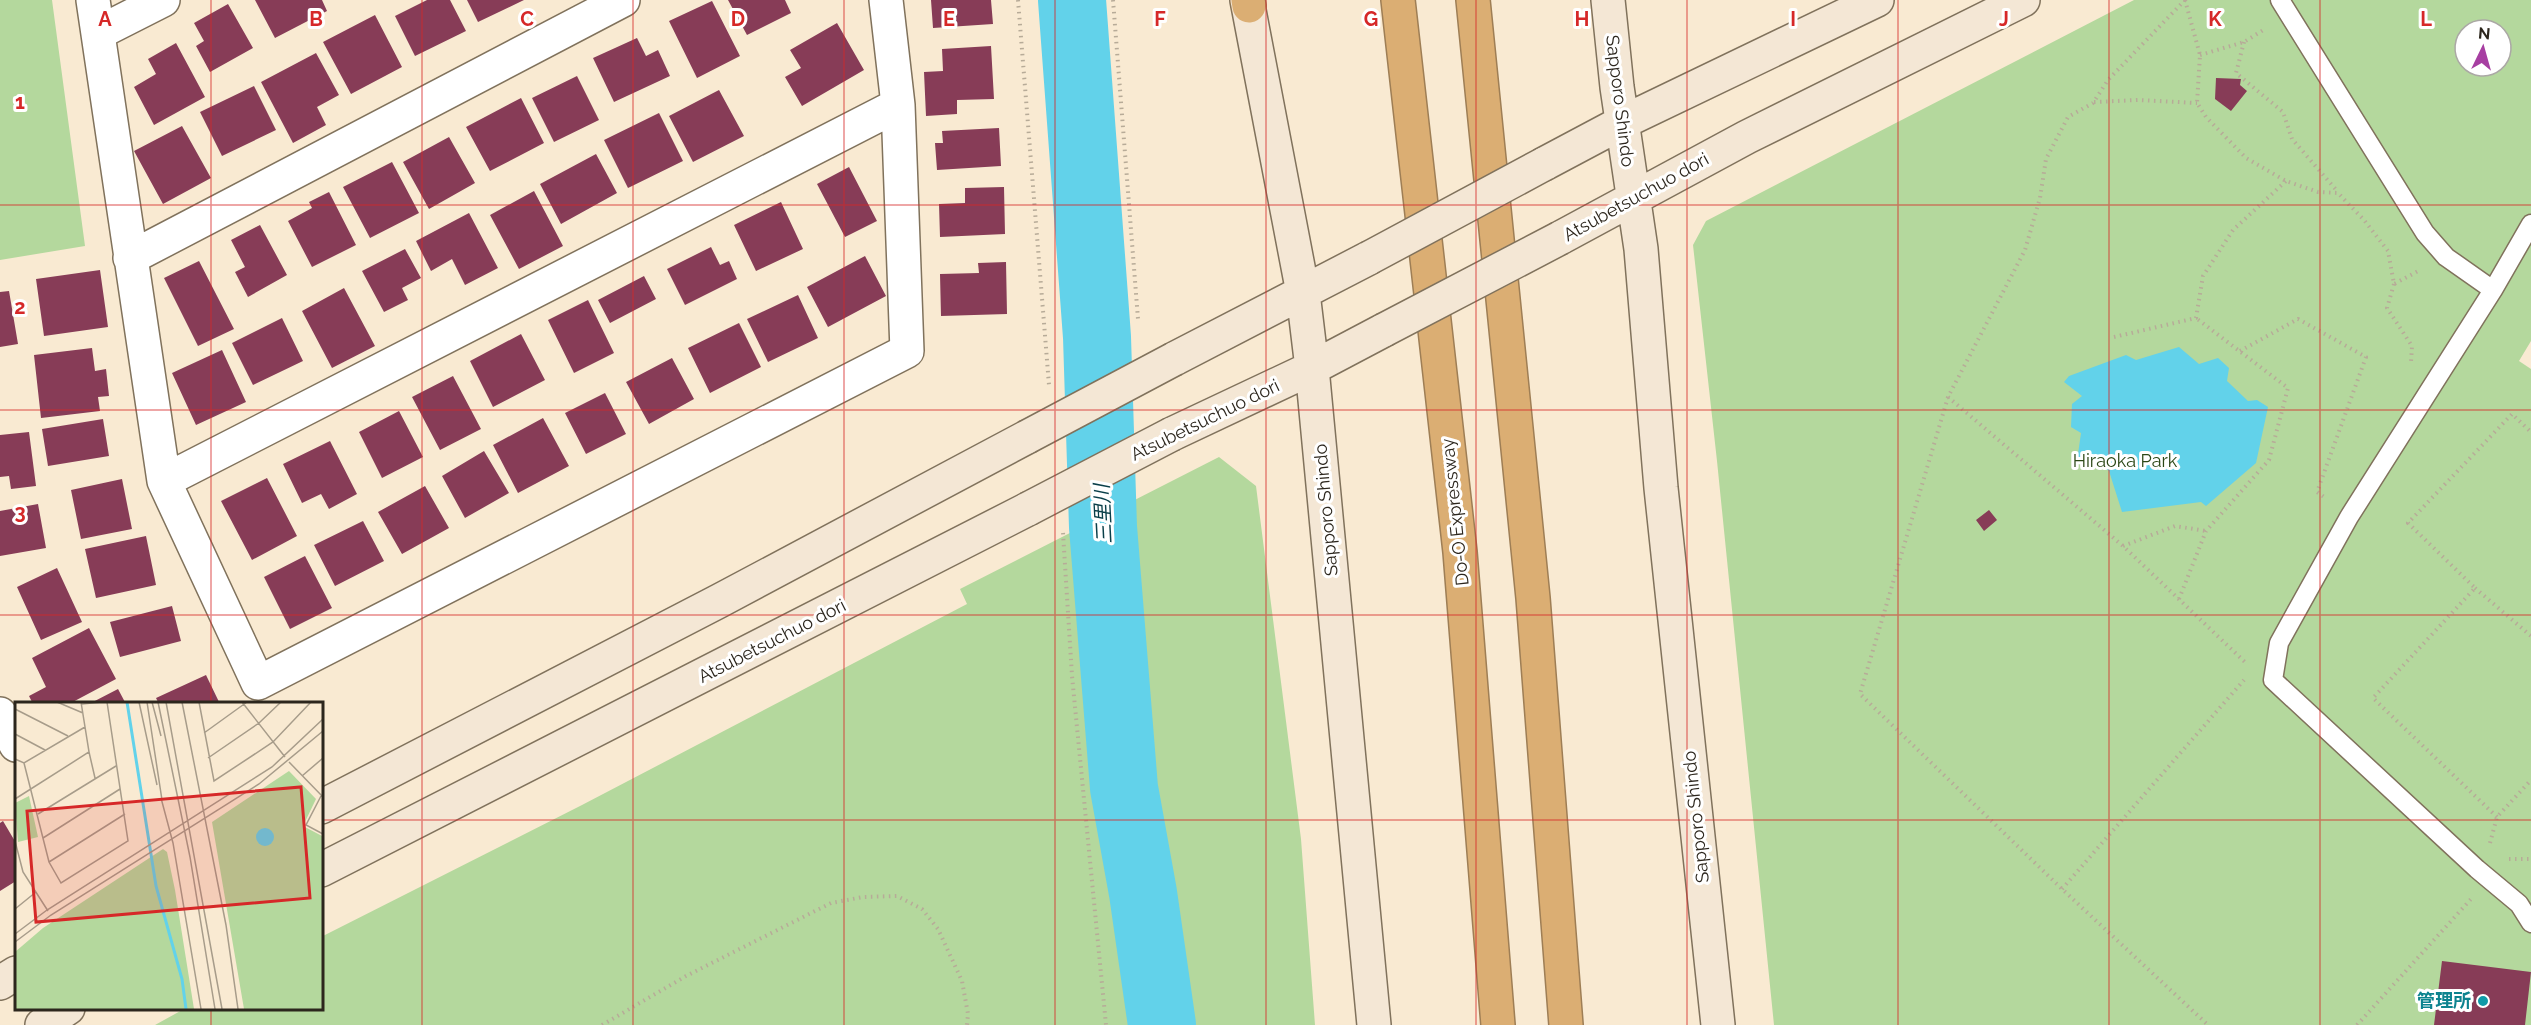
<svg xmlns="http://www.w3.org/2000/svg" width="2531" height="1025" viewBox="0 0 2531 1025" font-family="Raleway,'Noto Sans JP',sans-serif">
<rect width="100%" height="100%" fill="#f9ead2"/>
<path fill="#b4d89d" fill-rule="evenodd" d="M0,0H52L85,246L0,260Z
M2134,0H2531V341L2519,361L2531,369V1025H1774L1717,461L1693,245L1706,221ZM2465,30H2501V66H2465Z
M1219,457L1256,486L1301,839L1315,1025H155L184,1009L321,1008V937L582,805L967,604L960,589Z"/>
<path fill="#62d2ea" d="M2179,347L2199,364L2218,358L2229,368L2227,381L2248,401L2257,400L2268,407L2256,463L2206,506L2201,502L2122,512L2109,471L2096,461H2077L2081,433L2071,427L2072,404L2082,396L2064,382L2069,376L2126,355L2136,360Z"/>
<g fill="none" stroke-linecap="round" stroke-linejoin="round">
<path stroke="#62d2ea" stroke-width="68" d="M1072,0L1097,337L1103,527L1124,788L1143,893L1162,1025"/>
</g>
<path fill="#873c57" d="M255,0H322L327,11L275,38Z
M427,0H450L466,31L415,56L395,16Z
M467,0H524L478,22Z
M728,0H785L791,13L747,35Z
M931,0H991L993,24L933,28Z
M712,1L740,56L697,78L669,21Z
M228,4L253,48L210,72L196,46L204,41L194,23Z
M375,15L402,67L351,94L323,42Z
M837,23L864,70L802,106L785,77L801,68L790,50Z
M637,38L646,56L658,50L670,76L614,102L593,58Z
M176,43L205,97L154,125L134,87L156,74L148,59Z
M991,46L994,99L957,100V114L926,116L924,72L943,71L942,49Z
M316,53L339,95L317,107L326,125L293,143L261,82Z
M577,76L599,120L554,142L532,98Z
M2216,78L2241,79L2240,85L2247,91L2231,111L2215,99Z
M254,86L276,130L222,156L200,112Z
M719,90L744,136L693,162L669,116Z
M521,98L544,143L490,171L466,127Z
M659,113L683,161L628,188L604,140Z
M182,126L211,178L163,204L134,151Z
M999,128L1001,166L937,170L935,143H943L942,131Z
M449,137L475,183L429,209L403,162Z
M596,154L617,193L561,224L540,184Z
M392,162L419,213L370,238L343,187Z
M849,167L877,221L845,237L817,184Z
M1004,187L1005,234L940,237L939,204L965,203V188Z
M534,191L563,246L519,269L490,215Z
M329,192L356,245L312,267L288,221L312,208L309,202Z
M781,202L803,249L756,271L734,225Z
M469,213L498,268L465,285L452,259L431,271L416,241Z
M260,225L287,275L248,297L235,272L245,267L231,240Z
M711,247L720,265L729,261L737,279L685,305L667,269Z
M405,249L421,278L402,288L408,300L384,312L362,271Z
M865,256L886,296L828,327L807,287Z
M199,261L234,329L198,346L164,278Z
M1006,262L1007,314L941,316L940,274L979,273L978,263Z
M100,270L108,327L44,336L36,279Z
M644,276L656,299L610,323L598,300Z
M344,288L375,346L332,368L302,311Z
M9,291L18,344L0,347V292Z
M798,295L818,338L768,362L747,319Z
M588,300L614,353L574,373L548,320Z
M282,318L303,361L253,385L232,343Z
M739,323L761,367L710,393L688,348Z
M521,334L545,380L493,407L470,361Z
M92,348L95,371L106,369L109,396L98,397L100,411L41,418L34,355Z
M222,350L246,402L196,425L172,373Z
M672,358L694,399L649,424L626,382Z
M453,376L481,429L440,450L412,397Z
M605,393L626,434L586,454L565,413Z
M399,411L423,457L382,478L359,432Z
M543,418L569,466L518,493L493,445Z
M103,419L109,456L48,466L42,429Z
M29,432L36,486L11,489L9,476L0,477V435Z
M330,441L357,494L329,509L321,494L302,503L283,464Z
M484,451L509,493L465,518L442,476Z
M267,478L297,536L252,560L221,501Z
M122,479L132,529L81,539L71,490Z
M425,486L449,528L402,554L378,512Z
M38,504L46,548L0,556V511Z
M1989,510L1997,520L1984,531L1976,520Z
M363,521L384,561L335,586L314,545Z
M146,536L156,585L96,598L85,549Z
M305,556L332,608L290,629L264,577Z
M57,568L82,622L41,640L17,587Z
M172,606L181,641L120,657L110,622Z
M89,628L116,679L69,704H33L29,696L46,687L32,658Z
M206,675L220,704H159L156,698Z
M118,689L126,704H89Z
M3,821L16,843V881L0,891V823Z
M2442,961L2531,972L2525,1025H2434Z"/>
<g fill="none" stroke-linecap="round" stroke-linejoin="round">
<defs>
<path id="lane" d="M2280,0L2425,233L2446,257L2493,290L2531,224
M2493,290L2349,517L2279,643L2273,680L2477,869L2519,904L2531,923"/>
<path id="street" d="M93,0L164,481L258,683L907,351L898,105L886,0
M98,33L163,0
M130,258L623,0
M164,481L898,105
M0,714L16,745"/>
<path id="secondary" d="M1247,0L1303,293L1312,368L1374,1025
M1608,0L1617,87L1641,249L1661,488L1718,1025
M1544,164L1623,122L1877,0
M1560,238L1747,137L2023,0
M1174,359L1369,258
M1172,434L1312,368L1384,330
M321,807L719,601L1027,437
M321,870L1028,509
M0,983L16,973
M42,1025L68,1008"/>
<path id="highway" d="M1248,0L1249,6
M1398,0L1460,552L1498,1025
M1473,0L1533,598L1566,1025"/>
</defs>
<use href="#lane" stroke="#80725c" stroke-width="21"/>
<use href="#street" stroke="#80725c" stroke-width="36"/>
<use href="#secondary" stroke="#80725c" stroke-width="36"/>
<use href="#highway" stroke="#9e7e55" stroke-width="36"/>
<path stroke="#b7ab98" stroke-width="4" stroke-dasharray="1.5 4.5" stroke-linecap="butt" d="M1018,0L1049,385
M1113,0L1138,319
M2185,0L2108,80L2093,103L2068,117L2046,159L2040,198L2025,250L1948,397L1860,694L2062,889L2208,1025
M2185,0L2200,55L2197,103L2206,117L2246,158L2286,181L2318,192L2338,193L2364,220L2388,251L2394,284L2420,270
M2244,42L2236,73L2283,112L2292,139L2338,192
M2200,55L2244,42L2265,29
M2094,102L2138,100L2197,103
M2394,284L2387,308L2412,346L2411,362
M2114,337L2196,318L2203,276L2233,230L2286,181
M2240,351L2298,319L2366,357L2317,492L2327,499
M1948,397L2123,546L2247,664
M1063,533L1072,676L1106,1025
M2123,546L2175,526L2206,531
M2475,588L2531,636
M2179,599L2206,531L2269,460L2288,388L2196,318
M2497,817L2373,698L2475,588L2408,523L2512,414L2531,432
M2490,843L2497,817L2531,780
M2509,859H2531
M2062,889L2244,680
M602,1025L686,976L831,903L863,897L897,896L922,909L938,929L962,981L968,1014L967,1025
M2357,1025L2471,899"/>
<use href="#lane" stroke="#fff" stroke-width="18"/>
<use href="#street" stroke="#fff" stroke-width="33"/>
<use href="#secondary" stroke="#f4e7d5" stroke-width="33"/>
<use href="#highway" stroke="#dbae73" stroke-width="33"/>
<defs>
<path id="secondary-bridge" d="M1369,258L1544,164
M1384,330L1560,238
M1027,437L1174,359
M1028,509L1172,434"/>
</defs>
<use href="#secondary-bridge" stroke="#80725c" stroke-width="36" stroke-linecap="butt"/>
<use href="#secondary-bridge" stroke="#f4e7d5" stroke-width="33"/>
</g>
<path fill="none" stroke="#d62828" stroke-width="1.5" stroke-opacity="0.55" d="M211,0V704M422,0V1025M633,0V1025M844,0V1025M1055,0V1025M1266,0V1025M1476,0V1025M1687,0V1025M1898,0V1025M2109,0V1025M2320,0V1025M0,205H2531M0,410H2531M0,615H2531M0,820H16M321,820H2531M211,1008V1025"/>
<circle fill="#0f9aa8" stroke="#fff" stroke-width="2" cx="2483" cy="1001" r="6"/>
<g text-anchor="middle" stroke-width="6" stroke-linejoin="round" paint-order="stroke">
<g font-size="18" fill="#2c261d" stroke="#fff">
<text transform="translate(1620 101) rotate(83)" y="6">Sapporo Shindo</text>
<text transform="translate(1636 197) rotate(-29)" y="6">Atsubetsuchuo dori</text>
<text transform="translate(1205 420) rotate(-26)" y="6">Atsubetsuchuo dori</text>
<text transform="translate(1326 510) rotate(-95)" y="6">Sapporo Shindo</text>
<text transform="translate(1455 512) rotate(-96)" y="6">Do-O Expressway</text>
<text transform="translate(772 641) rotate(-27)" y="6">Atsubetsuchuo dori</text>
<text transform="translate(1696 817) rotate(-96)" y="6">Sapporo Shindo</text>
</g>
<g font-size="18" fill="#2b4716" stroke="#fff">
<text x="2125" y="467">Hiraoka Park</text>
</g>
<g font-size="18" font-weight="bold" fill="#0d838f" stroke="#fff" text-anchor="end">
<text x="2471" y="1007">管理所</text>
</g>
<g font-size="20" font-style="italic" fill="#0a3f49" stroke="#fff">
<text transform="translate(1103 514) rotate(-93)" y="7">三里川</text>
</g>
</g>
<g transform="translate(15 702)">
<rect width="308" height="308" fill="#f9ead2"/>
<path d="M274,69L301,97L288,124L307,134V307H229L197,120ZM14,94L23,135L3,140L0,101ZM148,147L152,150L160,188L179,307H0V250L28,226Z" fill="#b4d89d"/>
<path d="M241 135a9 9 0 1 1 18 0a9 9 0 1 1-18 0Z" fill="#62d2ea"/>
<path fill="none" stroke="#62d2ea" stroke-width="3" d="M112,0L141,184L167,277L171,307"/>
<path fill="none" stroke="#a79c8a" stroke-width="1.5" d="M42,0L68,11M124,0L142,83M132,0L147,98M137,0L146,34M143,0L175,155L200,307M151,0L207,307M167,0L211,223L223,307M184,0L199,79L258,40L296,0M227,0L270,55M67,2L87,0M0,7L53,34M189,31L232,0M0,32L30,48M74,50L80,76M193,56L244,21L266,0M0,57L9,61L70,25M274,60L308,95M9,61L34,160L46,181L113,139L92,0M287,74L308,56M306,94L291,123L308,132M146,96L158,141L186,307M0,97L74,50L66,0M23,112L101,64M28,136L105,87M0,139L8,170L33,209M34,160L110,112M0,207L21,190M0,232L32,208L257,65L308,17M0,240L36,213L244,82L308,29"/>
<path fill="#d62828" fill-opacity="0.15" stroke="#d62828" stroke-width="3" d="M286,85L295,196L21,220L12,109Z"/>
<rect width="308" height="308" fill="none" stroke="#2c261d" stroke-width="3"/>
</g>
<g font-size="20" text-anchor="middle" font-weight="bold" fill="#d62828" stroke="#fff" stroke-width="6" stroke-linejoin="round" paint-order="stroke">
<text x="105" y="26">A</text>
<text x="316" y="26">B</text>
<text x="527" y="26">C</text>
<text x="738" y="26">D</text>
<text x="949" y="26">E</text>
<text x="1160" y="26">F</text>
<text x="1371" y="26">G</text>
<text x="1582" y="26">H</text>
<text x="1793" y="26">I</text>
<text x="2004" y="26">J</text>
<text x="2215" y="26">K</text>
<text x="2426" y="26">L</text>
<text x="20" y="109">1</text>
<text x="20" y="314">2</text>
<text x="20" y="519">3</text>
</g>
<g transform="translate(2483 48) rotate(5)"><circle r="28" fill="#ffffff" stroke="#aba8a5" stroke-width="1.5"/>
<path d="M0-4.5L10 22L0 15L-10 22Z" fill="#a73fa2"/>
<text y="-9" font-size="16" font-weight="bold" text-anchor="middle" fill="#2c261d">N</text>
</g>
</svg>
